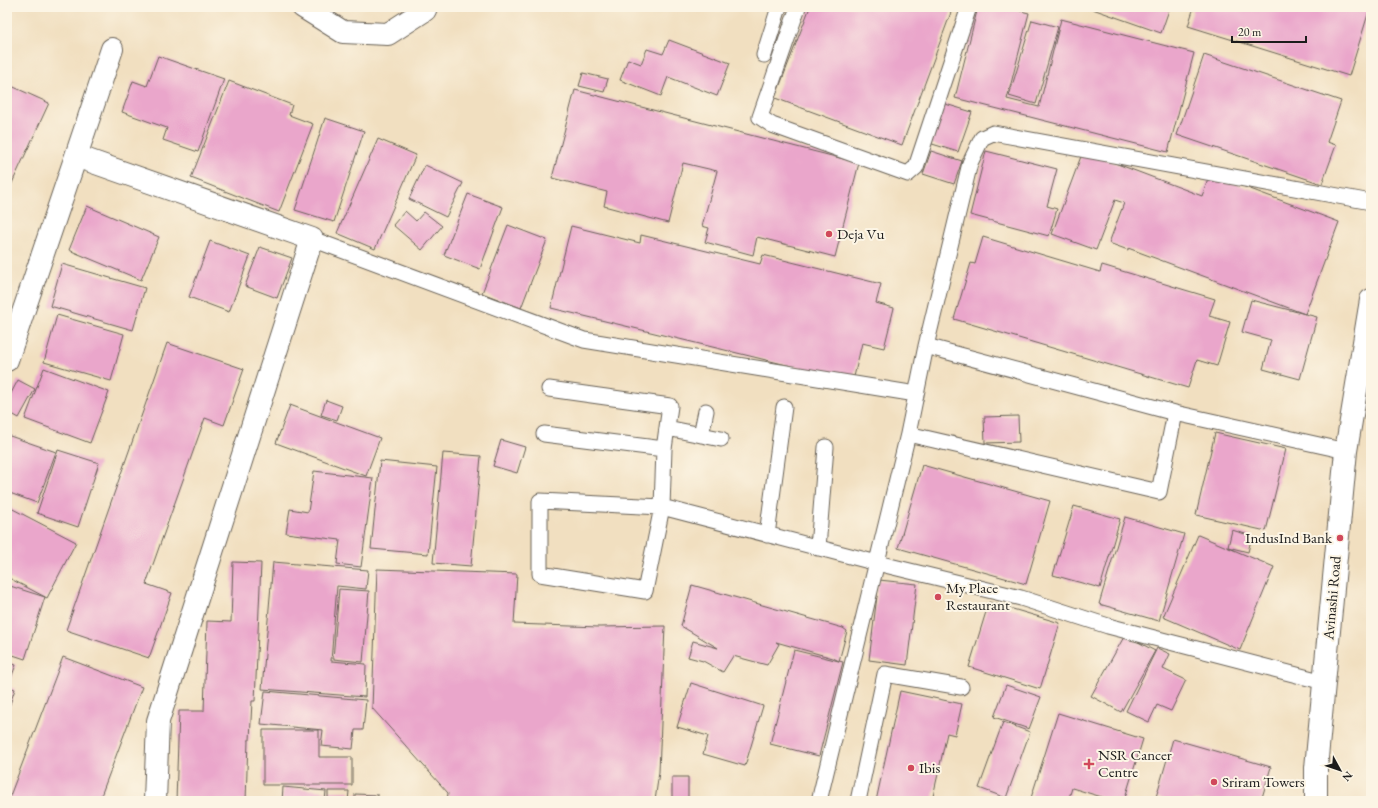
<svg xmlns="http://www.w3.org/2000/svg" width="1378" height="808" viewBox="0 0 1378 808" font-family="'EB Garamond',serif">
<rect width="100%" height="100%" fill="#fcf5e5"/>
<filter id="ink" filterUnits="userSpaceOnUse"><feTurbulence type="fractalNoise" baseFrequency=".025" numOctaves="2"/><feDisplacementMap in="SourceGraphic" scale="8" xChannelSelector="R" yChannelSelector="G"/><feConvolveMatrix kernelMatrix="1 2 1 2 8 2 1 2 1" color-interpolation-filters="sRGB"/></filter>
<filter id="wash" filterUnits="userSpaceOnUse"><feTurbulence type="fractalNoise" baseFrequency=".012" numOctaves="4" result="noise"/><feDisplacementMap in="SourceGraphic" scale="16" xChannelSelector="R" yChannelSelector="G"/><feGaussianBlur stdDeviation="0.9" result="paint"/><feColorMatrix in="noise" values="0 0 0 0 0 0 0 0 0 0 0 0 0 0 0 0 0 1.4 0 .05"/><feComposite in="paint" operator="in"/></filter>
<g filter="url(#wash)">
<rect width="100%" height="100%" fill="#f1dfc0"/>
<g id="blocks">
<path fill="#eaa6cb" d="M810,7H953L902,145L775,98Z
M978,7H1004L1029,13L1007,99L1039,107L1061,19L1194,53L1168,152L955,98Z
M1087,7H1170L1161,33Z
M1194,7H1358L1369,11L1349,76L1188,26Z
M1032,20L1058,27L1036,104L1009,96Z
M669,40L730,63L717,96L668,77L661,96L620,80L628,59L641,64L647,49L663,54Z
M1204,55L1341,101L1327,142L1336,145L1322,184L1177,135Z
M158,56L224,79L198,152L163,140L167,128L122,112L133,81L147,86Z
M583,73L608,79L604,92L579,86Z
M229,81L292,105L289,115L313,124L279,212L191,178Z
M7,84L49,103L7,194Z
M575,90L859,163L835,257L757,237L753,255L705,242L709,228L702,226L717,171L683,163L668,223L604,206L607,192L552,178Z
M942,103L972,112L958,152L929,143Z
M325,118L364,131L334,222L295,210Z
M378,139L416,155L375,249L337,233Z
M931,151L962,161L954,184L923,174Z
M986,151L1057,169L1047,206L1057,209L1049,236L970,215Z
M1083,151L1202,196L1210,174L1339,222L1305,314L1128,248V250L1109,243L1124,203L1115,200L1096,250L1052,234Z
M425,165L463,183L446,217L409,199Z
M468,194L503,207L480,269L444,255Z
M87,206L159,237L141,280L69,250Z
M405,211L416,221L424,212L442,226L422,250L393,225Z
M508,225L547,240L521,308L482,293Z
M571,226L640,243L641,235L760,264L763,255L881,284L876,303L894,308L884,348L862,343L853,381L551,308Z
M983,237L1100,272L1102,265L1215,299L1209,316L1230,322L1217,366L1197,360L1188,388L954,319L971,263L975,264Z
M210,241L250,256L229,312L189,297Z
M260,247L292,258L277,298L245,286Z
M62,264L145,288L133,330L50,306Z
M1251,300L1317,317L1300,379L1263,369L1271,340L1242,332Z
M57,315L124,334L111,381L44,362Z
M167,343L244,369L224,425L205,418L146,584L172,593L149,658L66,630Z
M44,368L109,392L90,443L25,419Z
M18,380L35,389L19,418L7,411V401Z
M326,400L342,406L337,420L321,415Z
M290,405L380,438L366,476L276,443Z
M1018,416L1019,442L985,443L984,417Z
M1215,433L1286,449L1266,531L1196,515Z
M7,435L56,452L37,503L7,492Z
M501,440L525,447L517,473L493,466Z
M58,450L99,463L78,527L37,513Z
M443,453L481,456L471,566L433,563Z
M380,461L437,467L428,554L371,549Z
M922,465L1050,501L1026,584L898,548Z
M314,471L373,478L361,567L337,564L340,540L286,533L290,509L308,512Z
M7,506L76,542L47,598L7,577Z
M1074,506L1120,519L1100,588L1053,575Z
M1125,517L1184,534L1159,621L1099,604Z
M1232,530L1252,536L1248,552L1228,547Z
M1198,535L1274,567L1240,650L1163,617Z
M233,562L261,563L255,701H252L250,740H248L246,801H176L179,711H204L207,621L231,622Z
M273,562L368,570L366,589L337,586L331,661L366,664L365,697L262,689Z
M377,569L517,574L514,624L599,627L665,626L659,772L655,801H447L448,793L372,708Z
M879,580L917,584L907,665L869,660Z
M7,585L45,597L25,659L7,653Z
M692,585L843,628L847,631L839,661L833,658L776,642L779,644L767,665L733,656L723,672L703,661L688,657L693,641L718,648L681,626Z
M339,589L369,591L363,662L333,659Z
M989,602L1060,623L1040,689L969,667Z
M1125,635L1155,651L1121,712L1091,696Z
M1157,648L1170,654L1163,669L1186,680L1171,711L1157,705L1149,722L1126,711Z
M794,650L843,662L819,756L770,744Z
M63,657L142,687L99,801H8Z
M7,662L16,665L9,683L7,682Z
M691,683L763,706L745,766L703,754L708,736L677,727Z
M1006,685L1041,697L1029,729L994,717Z
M7,686L15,689L7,713Z
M265,691L366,700L363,730H355L353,749L321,746L323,730L261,724Z
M900,691L962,704L955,735L947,733L932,801H876Z
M1058,713L1143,739L1124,801H1115L1072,788L1068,801H1030Z
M1003,722L1030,732L1006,798L979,788Z
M263,730H319V757H352V785H263Z
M1173,739L1271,767L1261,801H1172L1156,797Z
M672,777H688V801H672Z
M283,787L326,791L325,801H282Z
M328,791H349L348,801H328Z
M355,794L378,795V801H355Z"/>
</g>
</g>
<g filter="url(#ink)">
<use href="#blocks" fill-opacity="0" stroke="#676055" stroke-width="1"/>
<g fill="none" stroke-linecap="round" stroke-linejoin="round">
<defs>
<path id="lane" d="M798,7L760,117L772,125L908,174L916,167L969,7
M764,55L779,7
M312,239L584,340L916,394
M549,389L670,406L664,449
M1175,413L1346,451
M667,428L721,439
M544,434L664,449L662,507L540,501V574L645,591L662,507L877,563L1021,598L1108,626L1324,682
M908,434L1159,492L1175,413L926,346
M701,435L706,411
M767,535L784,407
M818,548L826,447
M819,801L908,434L926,346L970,163L982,138L993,133L1371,202
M858,801L885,674L961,687"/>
<path id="street" d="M303,7L343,32L388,34L425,10L426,7
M76,156L112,49
M7,360L76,156L312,239L158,721L155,801"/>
<path id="primary" d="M1316,801V768L1346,451L1371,300"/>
</defs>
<use href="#lane" stroke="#676055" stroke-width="17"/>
<use href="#street" stroke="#676055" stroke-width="24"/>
<use href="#primary" stroke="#676055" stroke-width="24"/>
<use href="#lane" stroke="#fff" stroke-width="15"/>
<use href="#street" stroke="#fff" stroke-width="22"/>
<use href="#primary" stroke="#fff" stroke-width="22"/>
</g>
</g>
<g fill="#d1495b" stroke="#fcf5e5" stroke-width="1.5">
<circle cx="829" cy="234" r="4"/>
<circle cx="1340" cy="538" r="4"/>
<circle cx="938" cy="597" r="4"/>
<path d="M1087 758h4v4h4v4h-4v4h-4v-4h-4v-4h4z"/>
<circle cx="911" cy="768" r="4"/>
<circle cx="1214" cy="782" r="4"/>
</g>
<g text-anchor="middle" stroke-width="4" stroke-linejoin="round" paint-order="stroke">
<g font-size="15" fill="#1c1c1c" stroke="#fcf5e5" text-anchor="start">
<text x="837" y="239">Deja Vu</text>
<text x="1332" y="543" text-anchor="end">IndusInd Bank</text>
<text x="946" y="593">My Place<tspan x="946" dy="17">Restaurant</tspan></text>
<text x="1098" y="760">NSR Cancer<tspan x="1098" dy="17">Centre</tspan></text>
<text x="919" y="773">Ibis</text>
<text x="1222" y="787">Sriram Towers</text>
</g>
<g font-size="15" fill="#1c1c1c" stroke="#fcf5e5">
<text transform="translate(1332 598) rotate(-85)" y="5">Avinashi Road</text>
</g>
</g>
<rect width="1378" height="808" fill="none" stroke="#fcf5e5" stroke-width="24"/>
<g transform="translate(1340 770) rotate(130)" stroke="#fcf5e5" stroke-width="3" paint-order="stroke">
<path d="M0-3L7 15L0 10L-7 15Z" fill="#1c1c1c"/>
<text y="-6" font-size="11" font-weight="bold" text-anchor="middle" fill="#1c1c1c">N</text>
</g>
<path d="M1232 36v6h74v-6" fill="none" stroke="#1c1c1c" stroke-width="2"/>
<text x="1238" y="36" font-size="12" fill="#1c1c1c" stroke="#fcf5e5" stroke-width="3" paint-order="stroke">20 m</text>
</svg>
